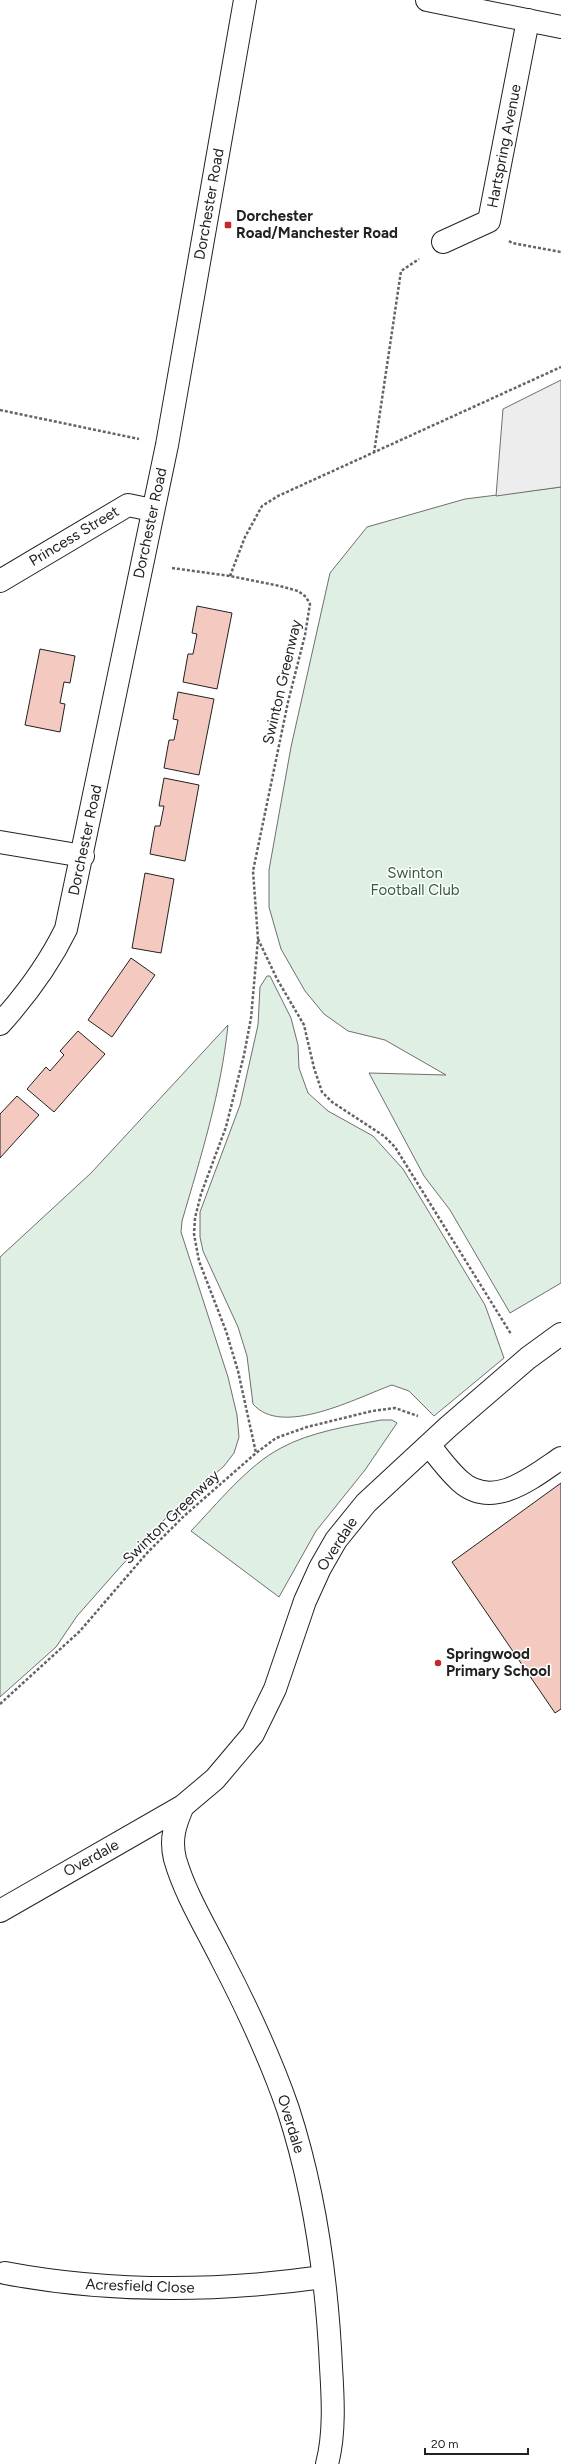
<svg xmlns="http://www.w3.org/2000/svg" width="561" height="2464" viewBox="0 0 561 2464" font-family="Figtree,sans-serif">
<rect width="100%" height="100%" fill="#fff"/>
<path fill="#e0efe3" stroke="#6f6f6f" d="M561,487V1283L510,1313L450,1210L424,1176L369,1073L446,1075L385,1040L348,1031L324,1014L305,991L281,949L269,907V870L291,747L330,573L367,527L465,499Z
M267,976H270L291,1018L298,1045L299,1068L308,1093L328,1111L373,1136L403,1169L485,1305L504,1358L434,1416L409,1391L392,1385C358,1397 282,1438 253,1404L247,1356L238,1327L203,1251L200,1237V1212L240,1105L258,1025L260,987Z
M228,1025C221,1093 201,1156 182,1221L181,1232L228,1377L237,1415L239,1437L234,1453L224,1466L166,1518L122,1565L77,1616L56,1647L0,1697V1257L91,1173Z
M381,1420H392L397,1423L365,1470L316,1531L279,1597L191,1531C217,1504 248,1465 281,1448C310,1432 349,1426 381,1420Z"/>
<path fill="#ededed" stroke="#6f6f6f" d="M561,380V487L496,496L503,409Z"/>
<path fill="#f3c9c0" stroke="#222" d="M197,606L232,613L217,689L183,682L188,654H193L197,634L192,633Z
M40,649L75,656L70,683L64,682L60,703L65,704L60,732L25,725Z
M178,692L214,699L199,775L164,768L169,740H174L178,720L173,719Z
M164,778L199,785L185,861L150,854L155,826H160L164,806H159Z
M145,873L174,879L161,953L132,948Z
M131,958L155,975L112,1037L88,1020Z
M78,1031L105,1054L54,1112L27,1089L46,1067L50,1071L64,1055L60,1051Z
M17,1096L39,1115L0,1158V1114Z
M561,1483V1709L555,1713L452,1562Z"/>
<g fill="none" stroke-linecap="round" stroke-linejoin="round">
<defs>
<path id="minor" d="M443,242L489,221L528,20
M0,581L128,505L152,510
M0,842L83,856
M0,1024C27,994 49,964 66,929L167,445L245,0
M430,1446C439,1458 449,1471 460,1481C493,1511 533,1477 561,1458
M183,1806C175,1824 170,1839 175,1859C185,1894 206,1928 222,1960C247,2008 270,2057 288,2109C315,2192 327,2280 331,2367C333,2398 335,2434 327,2464
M0,1911L183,1806L215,1779L253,1734L275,1689L305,1601L320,1568L336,1540L366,1503L448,1427L528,1358L561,1334
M5,2273C111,2293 217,2292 323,2277"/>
<path id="major" d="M427,0L561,27"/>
</defs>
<use href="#minor" stroke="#222" stroke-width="24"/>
<use href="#major" stroke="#222" stroke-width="24"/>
<path stroke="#646464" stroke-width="2.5" stroke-dasharray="3 2" stroke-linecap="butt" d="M509,241L512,243L561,252
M0,410L139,439
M374,453L401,271L419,259
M172,568L230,576L280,586L298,591L306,597L310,604L305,635L288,702L253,871L258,939L251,1018L244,1055L226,1127L201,1194L195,1218L194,1234L199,1261L226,1331L238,1371L256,1453
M230,576L245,537L262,506L278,496L561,367
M258,939L277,979L304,1025L314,1068L322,1092L332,1102L384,1136L395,1147L511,1334
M0,1704L80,1631L147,1553L184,1516L256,1453L276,1438L307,1427L372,1411L395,1408L418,1416"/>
<use href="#minor" stroke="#fff" stroke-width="22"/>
<use href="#major" stroke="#fff" stroke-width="22"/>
</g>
<g fill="#c62828" stroke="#fff" stroke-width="1.5">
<rect x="224" y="221" width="8" height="8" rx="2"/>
<circle cx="438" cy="1663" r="4"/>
</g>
<g text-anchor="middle" stroke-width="3" stroke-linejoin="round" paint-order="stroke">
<g font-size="15" fill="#222" stroke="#fff">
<text transform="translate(504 146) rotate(-79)" y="5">Hartspring Avenue</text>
<text transform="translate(209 204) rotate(-80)" y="5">Dorchester Road</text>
<text transform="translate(150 523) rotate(-78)" y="5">Dorchester Road</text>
<text transform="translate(74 536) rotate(-31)" y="5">Princess Street</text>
<text transform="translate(282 682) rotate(-77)" y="5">Swinton Greenway</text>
<text transform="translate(85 840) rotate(-78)" y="5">Dorchester Road</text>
<text transform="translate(171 1517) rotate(-44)" y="5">Swinton Greenway</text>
<text transform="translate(337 1544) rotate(-57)" y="5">Overdale</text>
<text transform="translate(91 1858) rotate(-29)" y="5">Overdale</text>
<text transform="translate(291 2124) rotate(73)" y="5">Overdale</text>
<text transform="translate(140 2286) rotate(2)" y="5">Acresfield Close</text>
</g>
<g font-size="15" font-weight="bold" fill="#222" stroke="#fff" text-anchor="start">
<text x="236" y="221">Dorchester<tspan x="236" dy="17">Road/Manchester Road</tspan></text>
<text x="446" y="1659">Springwood<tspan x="446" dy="17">Primary School</tspan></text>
</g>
<g font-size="15" fill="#2f5e38" stroke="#fff">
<text x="415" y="878">Swinton<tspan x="415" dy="17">Football Club</tspan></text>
</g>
</g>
<path d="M425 2448v6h103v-6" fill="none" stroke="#222222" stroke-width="2"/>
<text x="431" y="2448" font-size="12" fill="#222222" stroke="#ffffff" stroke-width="3" paint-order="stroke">20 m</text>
</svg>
